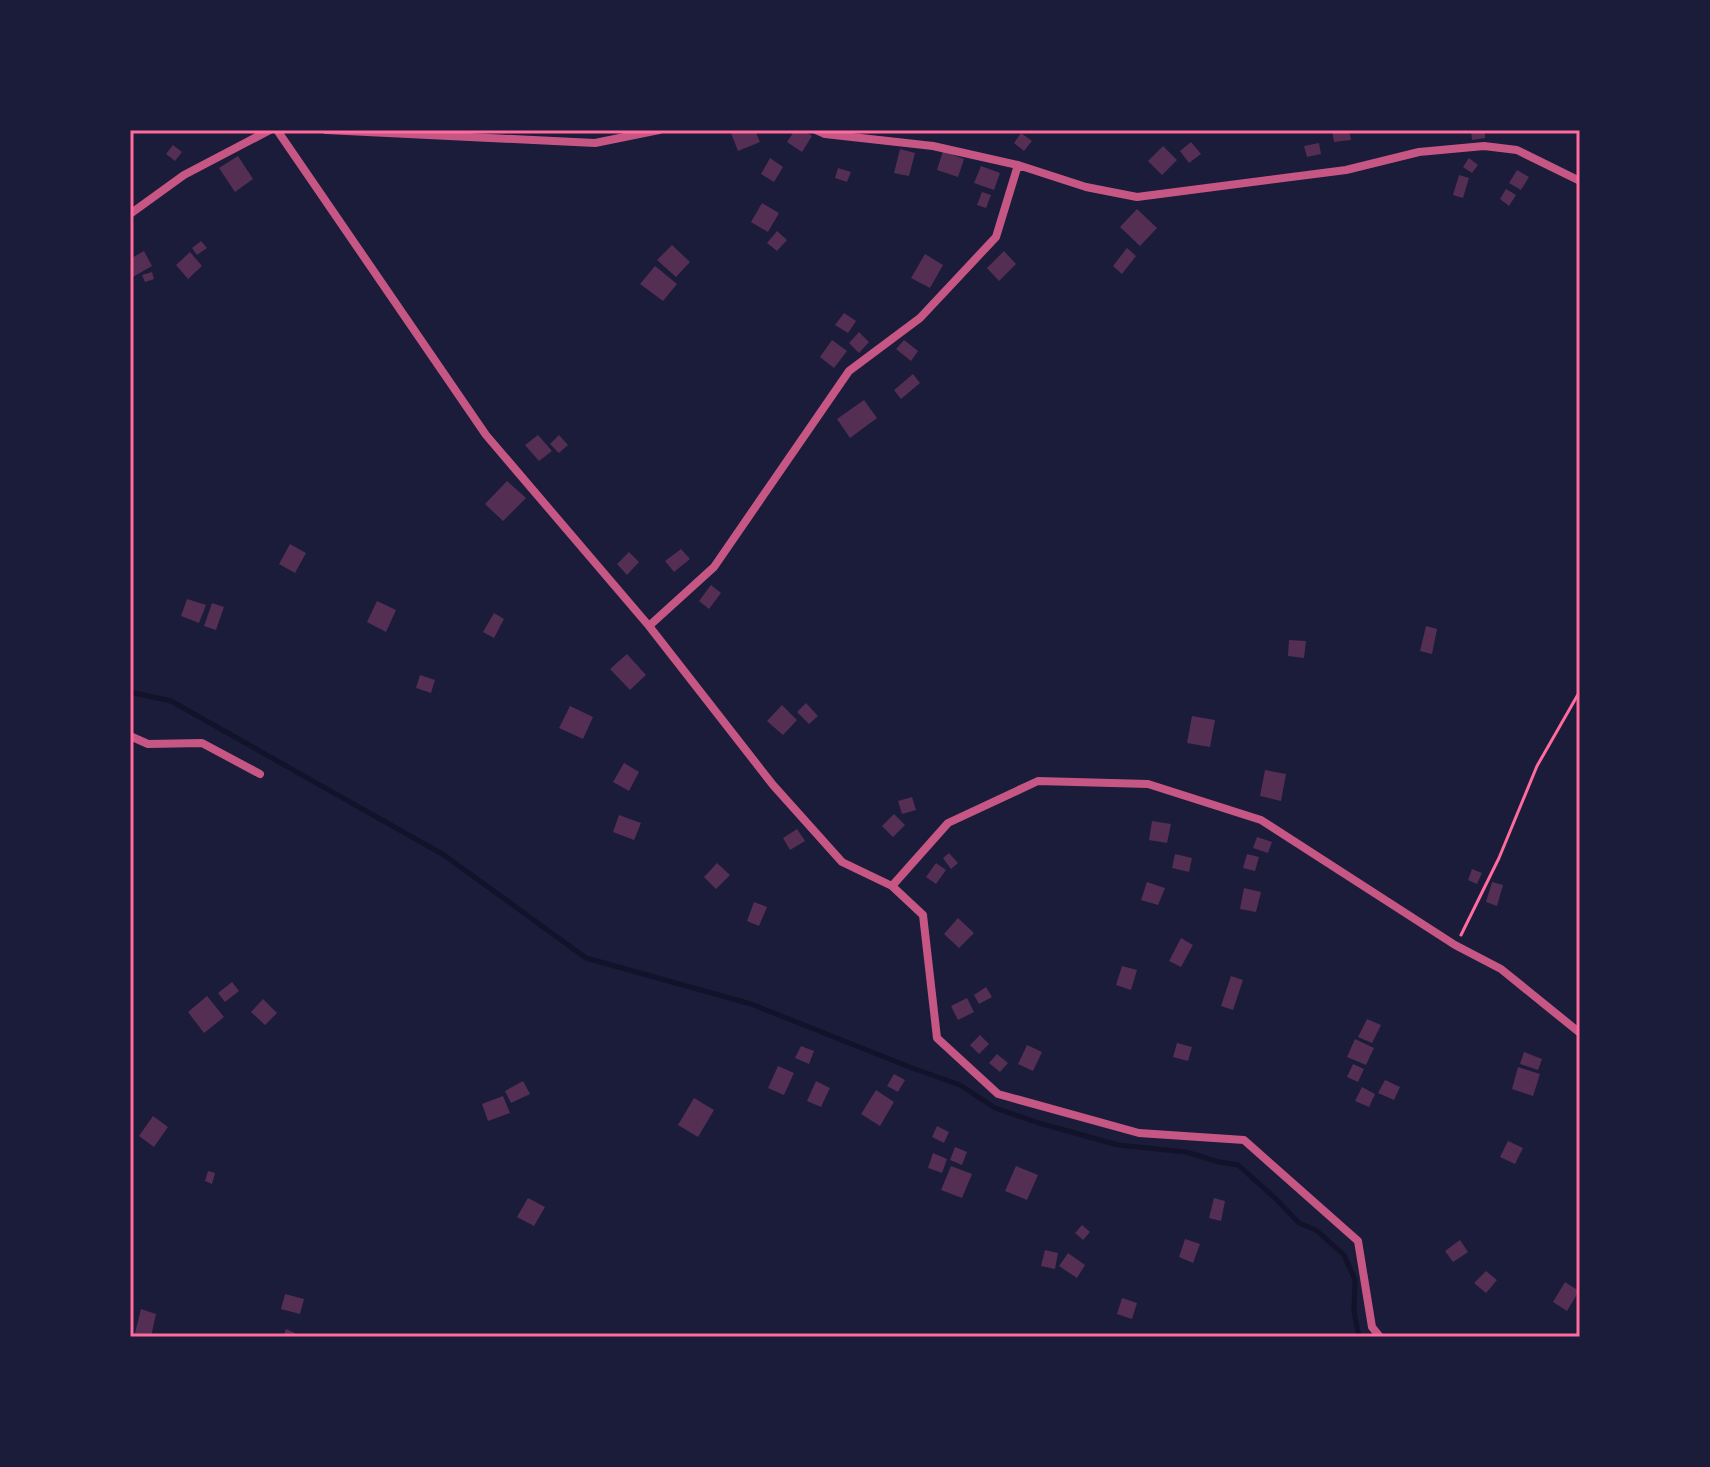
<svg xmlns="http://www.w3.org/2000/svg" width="1710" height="1467" viewBox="0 0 1710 1467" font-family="'Playfair Display',serif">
<rect width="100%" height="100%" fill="#1b1b3a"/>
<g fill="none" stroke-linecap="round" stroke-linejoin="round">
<path stroke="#12122b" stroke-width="5" d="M130,692L171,701L444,855L586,958L751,1004L912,1068L960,1085L995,1108L1039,1123L1118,1145L1186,1152L1219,1162L1238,1165L1275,1198L1299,1223L1316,1230L1344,1255L1355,1280L1354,1312L1359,1337"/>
</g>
<path fill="#542f53" d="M738,130H755L760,142L738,151L731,133Z
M795,130H803L812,136L802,152L787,142Z
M1332,130H1349L1351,140L1334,142Z
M1471,130H1485V138L1472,140Z
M1021,133L1032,141L1024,151L1014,143Z
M1191,142L1201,154L1189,163L1180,151Z
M1319,143L1321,154L1307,157L1304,146Z
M173,145L182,152L175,161L166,154Z
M1163,146L1177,160L1162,175L1148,161Z
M900,149L915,153L909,176L894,173Z
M943,151L964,159L958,177L937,170Z
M238,156L253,179L235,192L219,168Z
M770,158L783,167L774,182L761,174Z
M1469,158L1478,165L1472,173L1463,167Z
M981,166L1000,173L994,190L974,183Z
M838,168L851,172L847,182L835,178Z
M1517,170L1529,177L1521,190L1509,183Z
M1459,175L1469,178L1463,198L1453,195Z
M1506,189L1516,195L1509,206L1500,199Z
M982,192L991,195L986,208L977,205Z
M762,203L779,213L768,232L751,222Z
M1137,209L1157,228L1140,246L1120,227Z
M777,231L787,240L777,251L767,243Z
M201,241L207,248L197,255L192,248Z
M672,245L690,262L676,277L657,260Z
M1127,248L1136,256L1122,274L1113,266Z
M144,251L152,266L131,278L130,259Z
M1004,251L1016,264L999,281L987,268Z
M190,252L202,266L188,279L176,265Z
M925,254L943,265L930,288L911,278Z
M655,266L677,284L663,301L640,284Z
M152,272L154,279L145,282L142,275Z
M844,313L856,321L848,333L835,325Z
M859,332L869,342L859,353L849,343Z
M832,340L847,351L834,368L820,357Z
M904,340L918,351L911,361L896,349Z
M913,374L920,383L901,399L894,390Z
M864,400L877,418L850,438L837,419Z
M538,435L552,451L539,461L525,445Z
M559,435L568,445L559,453L550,444Z
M507,481L526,498L503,521L485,504Z
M290,544L306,553L295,573L279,564Z
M681,549L690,559L674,572L665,561Z
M629,552L639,562L627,575L617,564Z
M711,585L721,593L709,609L699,601Z
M187,599L206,605L199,623L181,616Z
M377,601L396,610L386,632L367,622Z
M212,603L224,607L216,630L204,626Z
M494,613L504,619L494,638L483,632Z
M1426,626L1437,629L1432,654L1420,651Z
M1289,640L1306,641L1304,658L1288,656Z
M627,654L646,675L630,690L610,669Z
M420,675L435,680L431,693L416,688Z
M806,703L818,716L809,724L797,712Z
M782,705L797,720L783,735L767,721Z
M570,706L593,717L583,739L559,728Z
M1192,716L1215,720L1210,747L1187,743Z
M624,763L639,772L629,791L613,782Z
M1265,770L1286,774L1281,801L1260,796Z
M912,797L916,810L902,814L898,801Z
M894,814L905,825L893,837L882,826Z
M619,815L641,823L634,840L613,832Z
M1152,821L1171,824L1167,843L1149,840Z
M797,829L805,841L790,850L783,838Z
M1257,837L1272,842L1268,853L1253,848Z
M949,853L958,863L951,869L943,858Z
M1175,854L1192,858L1189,872L1172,868Z
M1247,854L1259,857L1255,871L1243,868Z
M717,863L730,875L716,889L704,877Z
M936,863L946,870L936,884L926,877Z
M1472,869L1482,873L1477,884L1468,880Z
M1147,882L1165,888L1158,905L1141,900Z
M1492,882L1503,885L1497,906L1486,902Z
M1244,888L1261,892L1256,912L1240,909Z
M754,902L767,907L759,926L747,921Z
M958,918L974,933L959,948L944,934Z
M1181,938L1193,945L1181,967L1169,961Z
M1122,966L1137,970L1131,990L1116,985Z
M1231,976L1243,980L1233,1010L1221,1006Z
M232,982L239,991L225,1002L218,993Z
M986,987L992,997L979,1004L974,995Z
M207,996L224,1017L204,1033L188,1012Z
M967,998L974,1012L958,1020L951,1006Z
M263,999L277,1013L265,1025L251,1012Z
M1367,1019L1381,1025L1372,1043L1358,1037Z
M980,1035L989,1044L979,1054L970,1045Z
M1355,1039L1374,1048L1366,1065L1347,1057Z
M1177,1043L1192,1047L1188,1061L1173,1057Z
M1027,1045L1042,1052L1033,1071L1018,1064Z
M801,1046L814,1051L809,1064L795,1058Z
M1524,1052L1542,1059L1538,1070L1520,1064Z
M997,1054L1008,1063L1000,1072L989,1063Z
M1353,1064L1364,1069L1358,1082L1347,1077Z
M778,1066L794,1073L784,1095L768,1088Z
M1518,1067L1540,1074L1533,1096L1512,1089Z
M894,1074L905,1080L898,1092L887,1086Z
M1385,1080L1400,1087L1394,1100L1378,1093Z
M523,1081L530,1094L511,1103L505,1091Z
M816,1081L830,1088L821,1107L807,1101Z
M1362,1087L1375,1094L1369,1107L1355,1101Z
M876,1090L894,1102L880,1126L861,1114Z
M503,1096L510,1113L488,1121L482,1104Z
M694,1098L714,1110L698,1137L678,1125Z
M153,1116L168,1127L154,1147L139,1136Z
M937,1126L949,1132L944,1143L932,1137Z
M1508,1141L1523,1148L1515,1164L1500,1157Z
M955,1147L967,1152L962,1165L950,1160Z
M933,1153L947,1159L942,1173L928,1168Z
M951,1166L972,1174L962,1198L941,1190Z
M1016,1166L1038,1175L1027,1200L1005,1191Z
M208,1171L215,1173L212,1184L205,1181Z
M528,1198L545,1207L534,1226L517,1217Z
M1214,1198L1225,1201L1221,1221L1209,1218Z
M1082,1225L1090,1232L1083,1240L1075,1233Z
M1185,1239L1200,1244L1193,1263L1179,1257Z
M1460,1240L1468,1252L1453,1262L1445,1251Z
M1045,1250L1058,1253L1055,1269L1041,1266Z
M1068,1253L1085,1265L1077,1278L1059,1266Z
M1486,1271L1497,1280L1486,1293L1474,1283Z
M1565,1282L1579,1291L1567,1311L1553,1302Z
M285,1294L304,1299L300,1314L281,1309Z
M1122,1298L1137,1303L1132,1319L1117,1314Z
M141,1309L156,1314L151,1337H134Z
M286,1329L295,1333L293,1337H283Z"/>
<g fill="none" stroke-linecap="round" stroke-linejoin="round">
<path stroke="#ff6b9d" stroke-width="3" d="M1461,935L1499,858L1537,766L1580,691"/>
<path stroke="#c65784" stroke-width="8" d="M277,130L486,435L649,626L773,785L842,862L892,886L923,915L937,1038L998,1094L1139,1133L1244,1140L1358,1241L1372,1327L1380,1337
M326,130L595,143L659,130
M816,130L825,134L933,146L1018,165L1086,187L1137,197L1346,170L1419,152L1484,146L1517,150L1580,181
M130,214L184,175L270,130
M649,626L714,567L849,371L920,318L996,237L1018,165
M130,736L148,744L202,743L260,774
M892,886L948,823L1038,781L1148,784L1261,820L1455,945L1501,969L1580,1033"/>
</g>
<rect width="1710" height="1467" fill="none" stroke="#1b1b3a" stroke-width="264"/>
<rect x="132" y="132" width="1446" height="1203" fill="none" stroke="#ff6b9d" stroke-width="3"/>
</svg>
